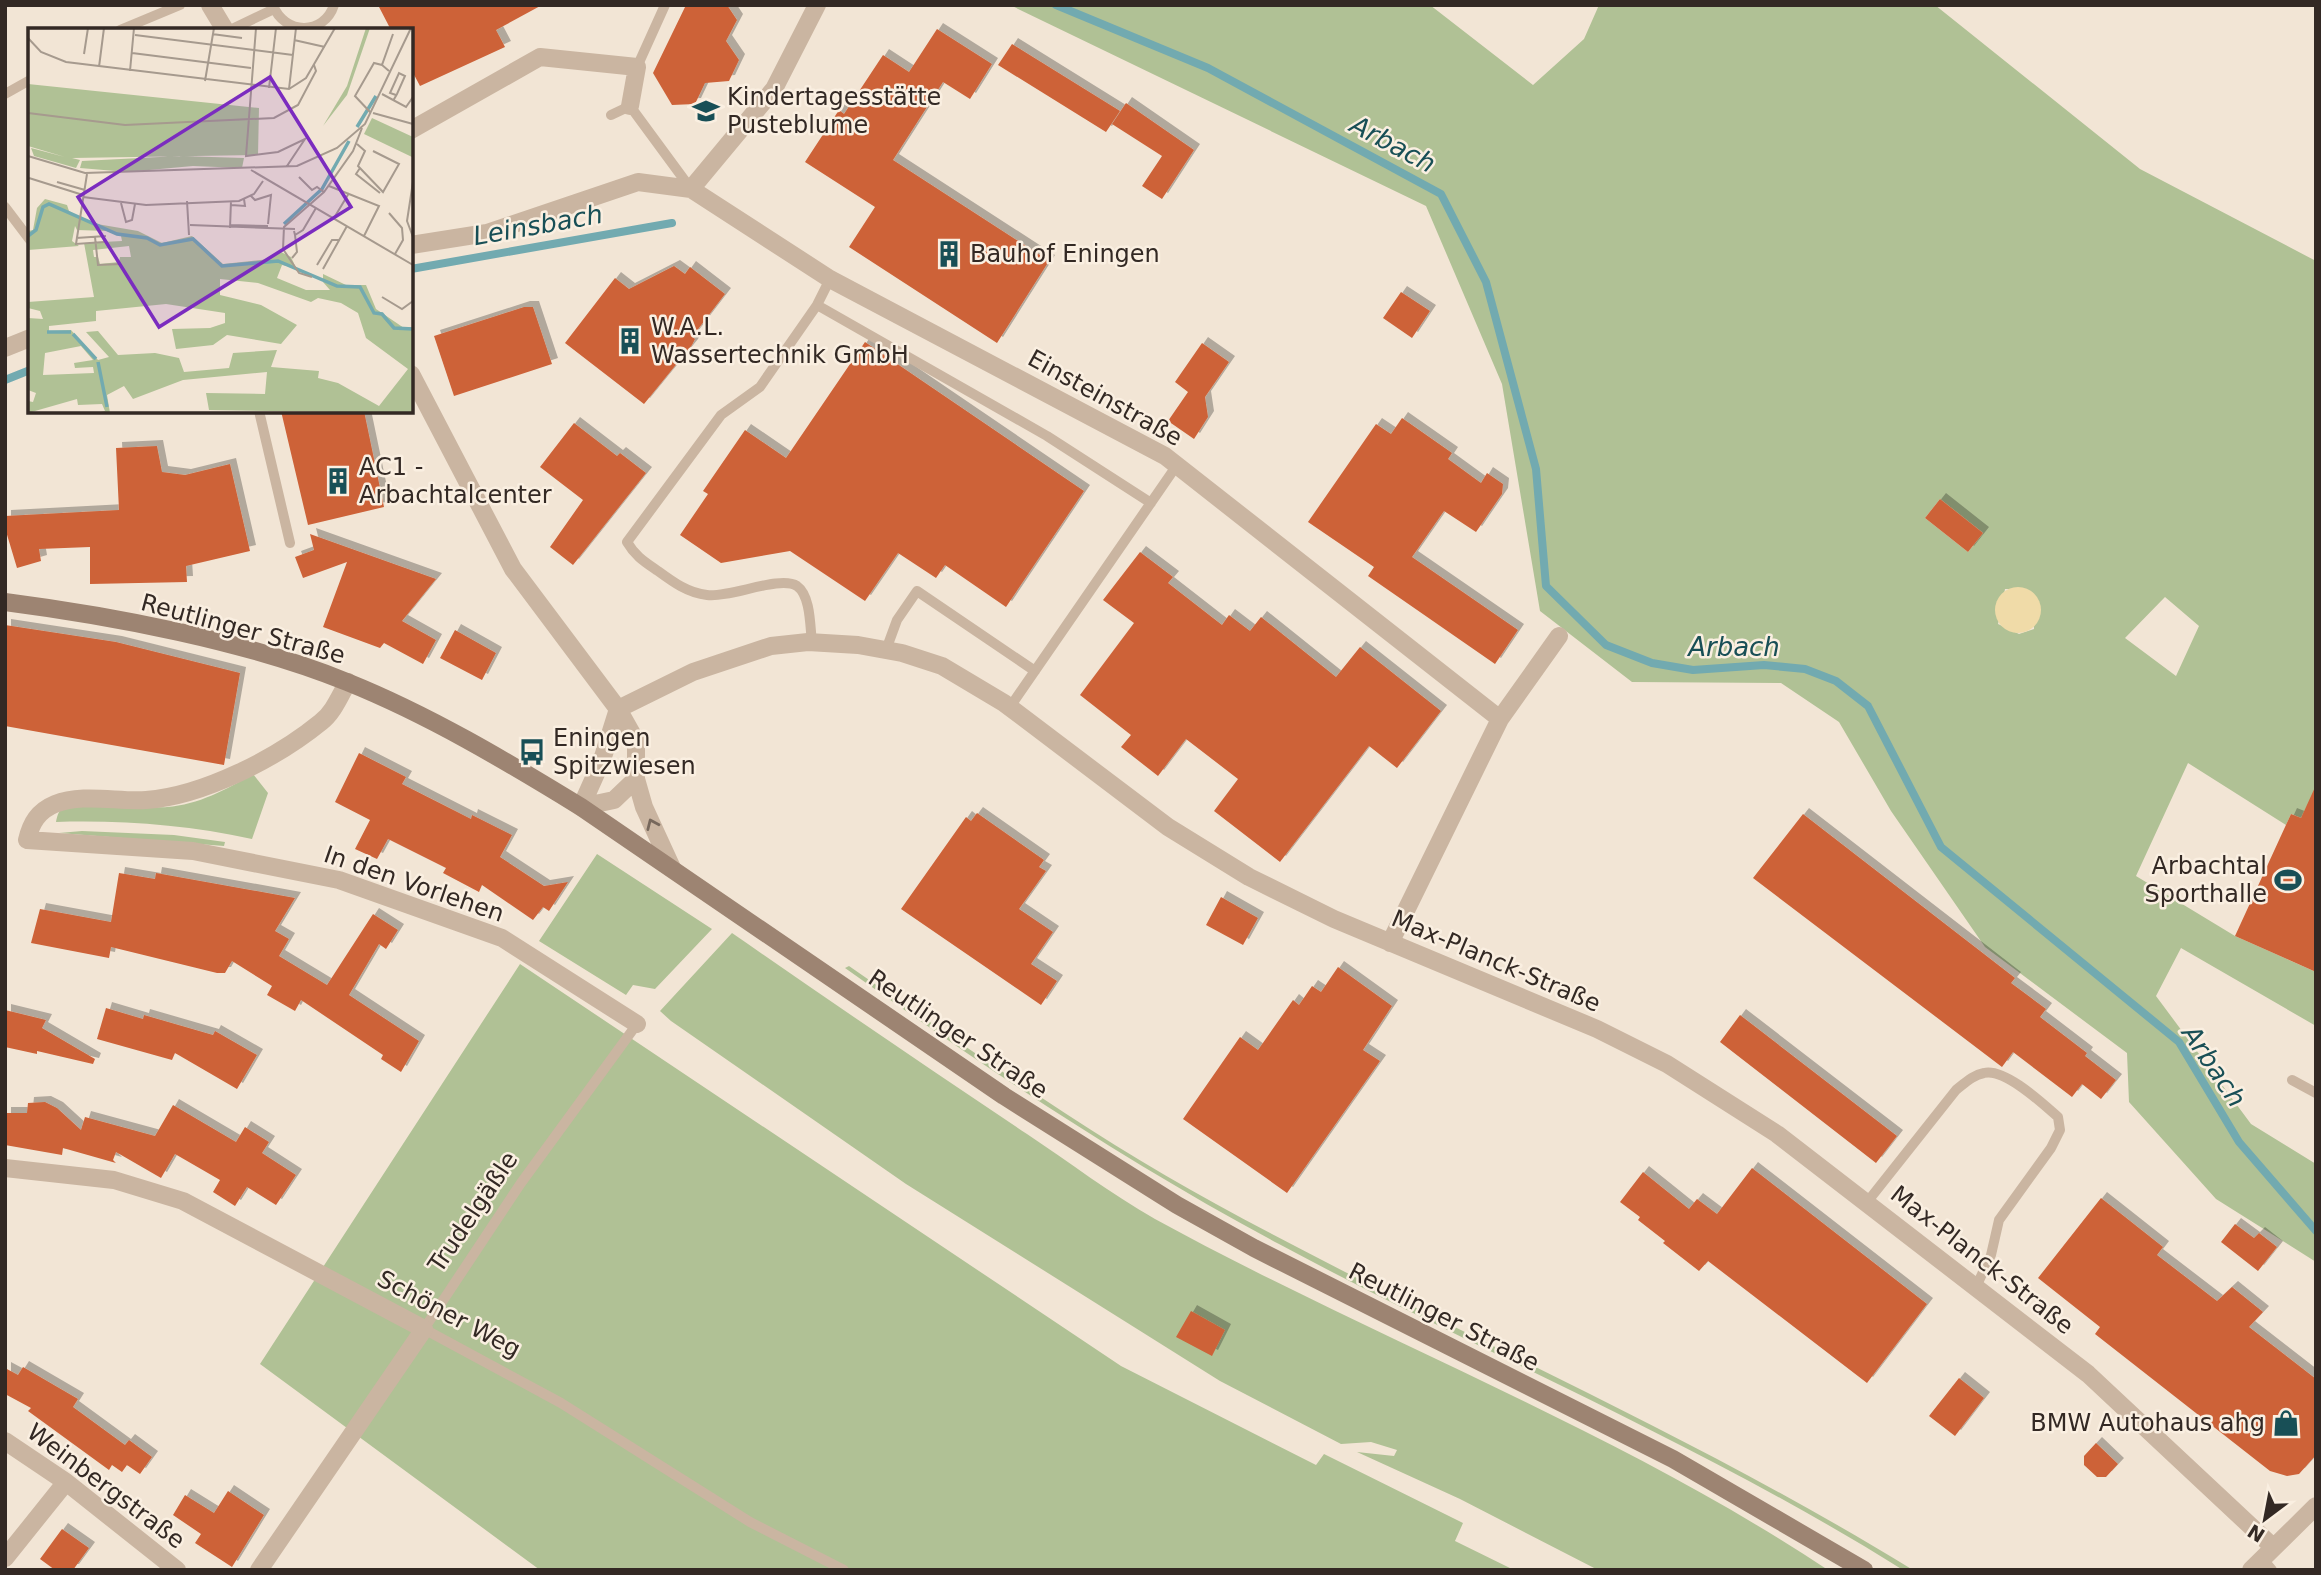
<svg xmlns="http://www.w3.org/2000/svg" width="2321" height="1575" viewBox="0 0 2321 1575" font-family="'DejaVu Sans',sans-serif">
<defs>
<filter id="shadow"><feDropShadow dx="6" dy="-6" stdDeviation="0" flood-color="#0004"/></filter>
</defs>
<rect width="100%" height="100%" fill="#f2e5d5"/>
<path fill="#b0c195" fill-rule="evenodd" d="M1010,5H1430L1533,85L1584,39L1599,5H1935L2140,169L2316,261V789L2301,818L2291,814L2286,825L2188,763L2136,876L2235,936L2316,972V1026L2181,948L2156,996L2251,1124L2316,1164V1262L2216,1199L2129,1102L2127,1053L1985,947L1891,811L1839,722L1781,683L1632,682L1540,611L1502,384L1426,206ZM1940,499L1983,533L1968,552L1925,518ZM2005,589H2022L2033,593L2034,629L2019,634L1998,624ZM2165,597L2199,626L2176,676L2125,638Z
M253,774L268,793L252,839C187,825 122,820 56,822C57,817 58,811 63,808C75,801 147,809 167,807C198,805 227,789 253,774Z
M82,831L174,835L225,842L224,846L59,833Z
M597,854L712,929L655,989L633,985L626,995L539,941Z
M732,933C830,1001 928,1068 1027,1134C1069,1162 1111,1194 1155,1219C1376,1340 1617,1430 1828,1570H1598L1460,1499L1357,1452L1394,1456L1397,1450L1371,1442L1341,1444L1220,1381L906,1184L671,1021L660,1011Z
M520,964L1121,1366L1316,1465L1324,1454L1463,1523L1455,1541L1514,1570H540L260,1364Z
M849,966C968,1048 1089,1135 1216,1204C1446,1330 1689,1432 1913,1570H1903C1704,1445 1485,1355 1279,1244C1127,1163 985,1068 845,968Z"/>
<path fill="#f0dba8" d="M1995 610a23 23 0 1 1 46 0a23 23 0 1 1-46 0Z"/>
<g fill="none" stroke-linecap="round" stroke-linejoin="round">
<path stroke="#72aab0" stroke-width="8" d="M1056,5L1208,68L1441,194L1486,282L1536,469L1546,586L1606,645L1652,663L1693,670L1764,665L1805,669L1836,681L1868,706L1941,847L2179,1042L2239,1142L2316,1231
M411,269L672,223
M5,380L30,370"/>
</g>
<path fill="#cd6238" filter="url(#shadow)" d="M378,5H542L496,30L505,47L420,86L411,69V30H391Z
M686,5H727L737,20L726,41L739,60L729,81L705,83L695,104L672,105L653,73Z
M937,29L992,64L970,99L943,82L893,160L1049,261L997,343L849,247L875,207L805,162L839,110L844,114L883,55L909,72Z
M1012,44L1120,111L1106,132L998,65Z
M1126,103L1194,150L1162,199L1142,186L1162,156L1112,124Z
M674,266L685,274L690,267L725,294L692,337L695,339L692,345L644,404L565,343L615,278L629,289Z
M1401,292L1430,311L1412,338L1383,318Z
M524,307H533L552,364L454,396L434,336Z
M865,342L1084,491L1006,607L945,565L936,578L898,553L865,601L790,551L721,563L680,535L708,494L703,491L745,430L786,458Z
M1202,343L1229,362L1205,397L1208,417L1194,439L1168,421L1188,392L1175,382Z
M281,411H364L384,507L308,525Z
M1402,418L1452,453L1448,459L1481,483L1487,473L1503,484L1502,494L1476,532L1444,511L1412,557L1518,630L1495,664L1368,576L1374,567L1308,522L1376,424L1391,434Z
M574,423L617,456L620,453L646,473L573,565L550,547L583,500L540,467Z
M157,446L162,472L185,475L230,464L250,551L186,566L187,582L90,584V547L39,549L41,561L17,568L5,528V516L119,510L116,448Z
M1940,499L1983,533L1968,552L1925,518Z
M310,534L436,579L402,621L436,640L423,664L384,643L380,648L323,627L347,562L303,578L295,557L314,550Z
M1140,552L1173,577L1168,583L1222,625L1229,615L1250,631L1261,617L1336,677L1360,647L1441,711L1397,768L1369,746L1280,862L1214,811L1238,779L1186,739L1158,776L1121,747L1131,735L1080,695L1134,623L1103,600Z
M5,625L116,642L240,673L224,765L5,726Z
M455,630L496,653L482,680L440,658Z
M359,753L406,777L402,784L471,819L472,815L512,835L500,857L544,886L568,882L549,911L543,907L533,920L482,885L479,892L443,873L446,868L388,839L377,859L355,849L370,820L335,802Z
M2316,785V972L2235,936L2291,814L2301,818Z
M977,813L1044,860L1039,867L1046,871L1019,909L1053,932L1031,964L1057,981L1041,1005L901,909L966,817L971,821Z
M1803,814L2015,978L2011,983L2046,1009L2040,1017L2087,1053L2085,1056L2116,1080L2101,1099L2082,1084L2072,1097L2013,1052L2002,1067L1753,878Z
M119,873L155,879L156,873L295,898L275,931L289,939L279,956L327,985L373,914L398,930L386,949L379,944L349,995L419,1041L401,1072L381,1059L383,1055L301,1000L295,1011L267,995L272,986L232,961L225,973H217L111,947L109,958L31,943L40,909L111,922Z
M1221,897L1258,918L1243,945L1206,925Z
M1338,967L1392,1006L1363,1050L1380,1061L1287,1193L1183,1119L1240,1037L1258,1050L1293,1000L1299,1005L1312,986L1321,992Z
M106,1008L143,1019L144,1015L213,1035L215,1031L257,1055L237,1089L175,1053L172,1060L97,1039Z
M5,1010L46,1020L42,1028L95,1059L93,1064L37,1051V1054L5,1047Z
M1740,1015L1897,1136L1876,1163L1720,1042Z
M45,1102L57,1108L81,1130L85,1117L155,1136L173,1105L236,1142L245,1127L269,1142L262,1153L296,1175L276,1205L247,1187L235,1206L213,1192L220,1180L175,1154L161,1178L116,1152L113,1160L116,1163L63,1148L62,1155L5,1145V1113H27L28,1103Z
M1752,1168L1927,1304L1867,1383L1708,1261L1699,1271L1663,1243L1665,1241L1638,1220L1640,1217L1620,1202L1643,1172L1689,1209L1697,1199L1717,1214Z
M2101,1198L2163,1247L2157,1255L2217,1301L2232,1287L2263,1312L2249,1327L2316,1379V1455L2299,1474L2287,1476L2270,1471L2095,1334L2100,1327L2038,1278Z
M2235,1224L2254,1238L2259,1233L2277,1247L2258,1271L2221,1242Z
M1191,1311L1225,1330L1212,1356L1176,1337Z
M23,1367L78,1399L73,1407L125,1445L129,1440L152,1457L140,1474L127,1465L122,1472L112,1465L109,1470L28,1411L31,1408L5,1394V1368L18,1375Z
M1959,1378L1984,1398L1955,1436L1929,1416Z
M2096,1443L2118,1464L2106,1477H2097L2084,1465V1456Z
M228,1491L264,1515L232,1567L195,1543L201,1534L173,1515L185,1495L214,1513Z
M62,1529L89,1548L73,1570H55L40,1559Z"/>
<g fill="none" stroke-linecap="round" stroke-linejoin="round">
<path stroke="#cab5a1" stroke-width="10" d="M273,5C284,35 324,36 334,5
M120,30L180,5
M230,30L274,9
M637,67L665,5
M5,94L30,80
M611,115L630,106L691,189
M5,207L30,240
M830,279L817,305L1047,436L1151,503
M259,411L290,543
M812,643C810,627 811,596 797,586C780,575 730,598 707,595C688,593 673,582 658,571C645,562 635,556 627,542L721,415L760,387L817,305
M886,650L897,620L917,591L1035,671
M1010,707L1177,465
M637,1024L521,1183L424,1329L561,1403L750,1522L844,1570
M2292,1080L2316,1093
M1868,1201L1956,1090C1965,1083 1973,1075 1984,1073C2005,1068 2043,1104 2058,1117L2060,1130L2051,1148L1999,1220L1991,1255L1976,1287
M2262,1558L2272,1570"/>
<path stroke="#cab5a1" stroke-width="18" d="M411,130L540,57L637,67L630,106"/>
<path stroke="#cab5a1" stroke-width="18" d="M210,5L225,30
M691,189L774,89L817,5
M411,245L487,233L638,182L691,189L830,279L1165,456L1500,719
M5,348L30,338
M411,374L513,569L618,709L636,741V779L644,807L672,868
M348,682C340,695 334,712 321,722C277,758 203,796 146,800C118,802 82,793 55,804C38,811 31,823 27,840L193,851L339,880L502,938L637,1024
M618,709L693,672L771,646L808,642L858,645L902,653L942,666L1004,703L1168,827L1249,877L1334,919L1597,1029L1667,1064L1777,1134L2088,1374L2273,1547
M581,807L602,760L618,709
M581,807L614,800L636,779
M1390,943L1500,719L1559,636
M5,1168L114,1180L183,1201L424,1329L259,1570
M5,1441L66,1482L177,1570
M5,1558L66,1482
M2251,1570L2316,1506"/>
<path stroke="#9d8472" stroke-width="18" d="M5,602C113,616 246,641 347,682C429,715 506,761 581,807L1004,1096L1177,1205L1254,1248L1673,1459L1864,1570"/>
</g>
<defs><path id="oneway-chevron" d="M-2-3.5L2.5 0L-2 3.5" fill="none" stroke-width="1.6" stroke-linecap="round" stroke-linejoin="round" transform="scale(1.75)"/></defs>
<use stroke="#77685c" href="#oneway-chevron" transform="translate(652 824) rotate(-114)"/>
<defs>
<symbol id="school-bare" viewBox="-9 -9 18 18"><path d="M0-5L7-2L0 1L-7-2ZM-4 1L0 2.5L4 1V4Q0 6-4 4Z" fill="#184f56" stroke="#faefe1" stroke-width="2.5" paint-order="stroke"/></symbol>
<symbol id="building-bare" viewBox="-9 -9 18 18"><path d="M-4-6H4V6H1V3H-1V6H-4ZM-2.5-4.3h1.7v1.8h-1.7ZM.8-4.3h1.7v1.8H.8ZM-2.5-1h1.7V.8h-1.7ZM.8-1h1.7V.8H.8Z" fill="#184f56" stroke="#faefe1" stroke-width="2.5" paint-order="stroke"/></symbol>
<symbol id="bus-bare" viewBox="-9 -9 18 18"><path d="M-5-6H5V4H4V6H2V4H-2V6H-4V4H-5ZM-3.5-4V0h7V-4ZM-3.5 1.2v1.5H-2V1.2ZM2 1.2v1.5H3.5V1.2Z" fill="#184f56" stroke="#faefe1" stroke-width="2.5" paint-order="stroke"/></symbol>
<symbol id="stadium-bare" viewBox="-9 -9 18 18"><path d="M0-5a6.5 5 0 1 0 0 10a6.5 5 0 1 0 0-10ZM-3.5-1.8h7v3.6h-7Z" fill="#184f56" stroke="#faefe1" stroke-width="2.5" paint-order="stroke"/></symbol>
<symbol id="shop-bare" viewBox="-9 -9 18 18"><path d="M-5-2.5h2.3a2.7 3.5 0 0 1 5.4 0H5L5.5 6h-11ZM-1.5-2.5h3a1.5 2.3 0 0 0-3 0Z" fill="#184f56" stroke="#faefe1" stroke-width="2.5" paint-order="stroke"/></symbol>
</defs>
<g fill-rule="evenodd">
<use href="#school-bare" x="687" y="92" width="38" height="38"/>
<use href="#building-bare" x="930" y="235" width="38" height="38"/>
<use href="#building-bare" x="611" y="322" width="38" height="38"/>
<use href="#building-bare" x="319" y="462" width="38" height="38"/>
<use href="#bus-bare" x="513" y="733" width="38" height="38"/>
<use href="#stadium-bare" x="2269" y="861" width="38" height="38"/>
<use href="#shop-bare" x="2267" y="1404" width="38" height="38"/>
</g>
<g text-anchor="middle" stroke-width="5" stroke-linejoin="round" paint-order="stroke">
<g font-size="24" fill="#332924" stroke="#faefe1" text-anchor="start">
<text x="727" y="105">Kindertagesstätte<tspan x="727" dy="28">Pusteblume</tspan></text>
<text x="970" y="262">Bauhof Eningen</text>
<text x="651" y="335">W.A.L.<tspan x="651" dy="28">Wassertechnik GmbH</tspan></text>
<text x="359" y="475">AC1 -<tspan x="359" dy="28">Arbachtalcenter</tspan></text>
<text x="553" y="746">Eningen<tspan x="553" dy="28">Spitzwiesen</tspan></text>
<text x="2267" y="874" text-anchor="end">Arbachtal<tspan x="2267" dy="28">Sporthalle</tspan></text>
<text x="2265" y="1431" text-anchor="end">BMW Autohaus ahg</text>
</g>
<g font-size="24" fill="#332924" stroke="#faefe1">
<text transform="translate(1105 398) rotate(29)" y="8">Einsteinstraße</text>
<text transform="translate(243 629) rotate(15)" y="8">Reutlinger Straße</text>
<text transform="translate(414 884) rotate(19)" y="8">In den Vorlehen</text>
<text transform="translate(1496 961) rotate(23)" y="8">Max-Planck-Straße</text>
<text transform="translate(958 1034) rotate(34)" y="8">Reutlinger Straße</text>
<text transform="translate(473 1212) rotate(-56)" y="8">Trudelgäßle</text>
<text transform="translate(1982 1260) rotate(38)" y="8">Max-Planck-Straße</text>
<text transform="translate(449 1314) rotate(28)" y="8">Schöner Weg</text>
<text transform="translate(1444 1317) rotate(27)" y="8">Reutlinger Straße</text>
<text transform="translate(106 1486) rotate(37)" y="8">Weinbergstraße</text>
</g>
<g font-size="26" font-style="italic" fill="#184f56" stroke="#faefe1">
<text transform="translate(1393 144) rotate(28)" y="9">Arbach</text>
<text transform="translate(538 225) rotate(-10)" y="9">Leinsbach</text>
<text x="1734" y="656">Arbach</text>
<text transform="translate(2214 1066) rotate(56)" y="9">Arbach</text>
</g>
</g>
<g transform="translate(28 28)">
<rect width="385" height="385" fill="#f2e5d5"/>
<path d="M338,0H342L319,67L295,98L319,58ZM0,56L231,80L230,127L44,130L52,132L48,140L6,128L3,120L37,129L0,118ZM344,90L385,109L384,129L336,106ZM151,128L216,130L214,140L165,138L99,144L52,140L54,133ZM17,171L39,177L41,183L63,195L110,203L134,215L164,208L195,236L241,231L253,224L263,229L268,240L254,237L249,250L278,262H302L295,254V246L318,257H338L348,281L376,300L385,299V385L181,382L178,365L237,366L239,344L155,352L105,371L96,358L79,367L82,385H68L77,383L74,376L50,377L49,371L0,385V373L5,374L8,365L0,362V290L15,291L12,283L0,280V274L66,269L56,215L94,213L93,208L79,203L49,202L47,198L44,213L51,218L0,222V203L5,202L9,180ZM101,218L103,229H92L91,234L72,236L70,229H66L65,222ZM192,251L230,255L283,274L290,270L313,275L330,285L338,310L380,341L351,378L310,355L290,350L291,343L243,339L249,322L205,325L201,340L156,344L151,330L127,325L90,327L70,303L58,304L81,329L70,332L43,302L21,303V298L68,293V283L138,276L197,285V295L182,300L144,301L148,321L185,317L199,307L253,316L269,297L233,277L192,267ZM53,318L65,332L46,335L47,340L65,339L66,345L15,347L17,325Z" fill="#b0c195" fill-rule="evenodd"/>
<path fill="none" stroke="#72aab0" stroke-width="3.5" d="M329,99L348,68M256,196L294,161L321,113M0,208L8,202L15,179L21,176L89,206L119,210L132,217L165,211L194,238L250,233L309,258L332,259L346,285L354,286L366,300L385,301M19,304H43M45,306L68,331M70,334L79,379"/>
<path fill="none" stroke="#a69a8e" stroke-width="2" d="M228,0L218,128L250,124L277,111L259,138M184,6L214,10M107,7L265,27M0,10L13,24L38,34L261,61L278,50L307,0M266,12L297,19M104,25L223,40M56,26L60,0M71,39L76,0M102,43L106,0M361,43L354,37L365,6M177,53L186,0M241,60L248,0M261,61L268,0M354,66L378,79L385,69M365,73L369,66L377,48L371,45L362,65L368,67M342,84L327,68L346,35L354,37M0,85L97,97L246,90L270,77L288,43L286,37M345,85L385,96M329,116L337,123L330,138L355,164L371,136L345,123M0,128L57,145L269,138L309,120L337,96L383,0M332,140L328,146L352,165M223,142L385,237M59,146L48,216L76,214M271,149L284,162L289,159L296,164M1,150L55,167M29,154L57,162M385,154L379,193L385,209M301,158L351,178L336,208M223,168L227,172L243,167L240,196M55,169L118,177L211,173L226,166L235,153M159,173L161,207M93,175L98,194L104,192L107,176M203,177L217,178L216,171M361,185L374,200L375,212L367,226M306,190L321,165M162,197L267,201M202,197L240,198M202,200L203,173M266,203L267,207L275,202L288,180M67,209L70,237L93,236M48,210L78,208M264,230L269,224L267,207M289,237L304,212H311M295,241L319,198M284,249L271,245L255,221L256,199L296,164L325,123L334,100M354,269L374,281L385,273"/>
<path fill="#7b2cbf" fill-opacity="0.15" stroke="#7b2cbf" stroke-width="3.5" d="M242,49L323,179L131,299L50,169Z"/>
<rect width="385" height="385" fill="none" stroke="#332924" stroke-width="3.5"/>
</g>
<rect width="2321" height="1575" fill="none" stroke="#332924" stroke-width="14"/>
<g transform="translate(2265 1519) rotate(212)" stroke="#faefe1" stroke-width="5" paint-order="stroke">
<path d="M0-5L12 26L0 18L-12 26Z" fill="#332924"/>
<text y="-10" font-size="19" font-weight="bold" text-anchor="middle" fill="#332924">N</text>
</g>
</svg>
